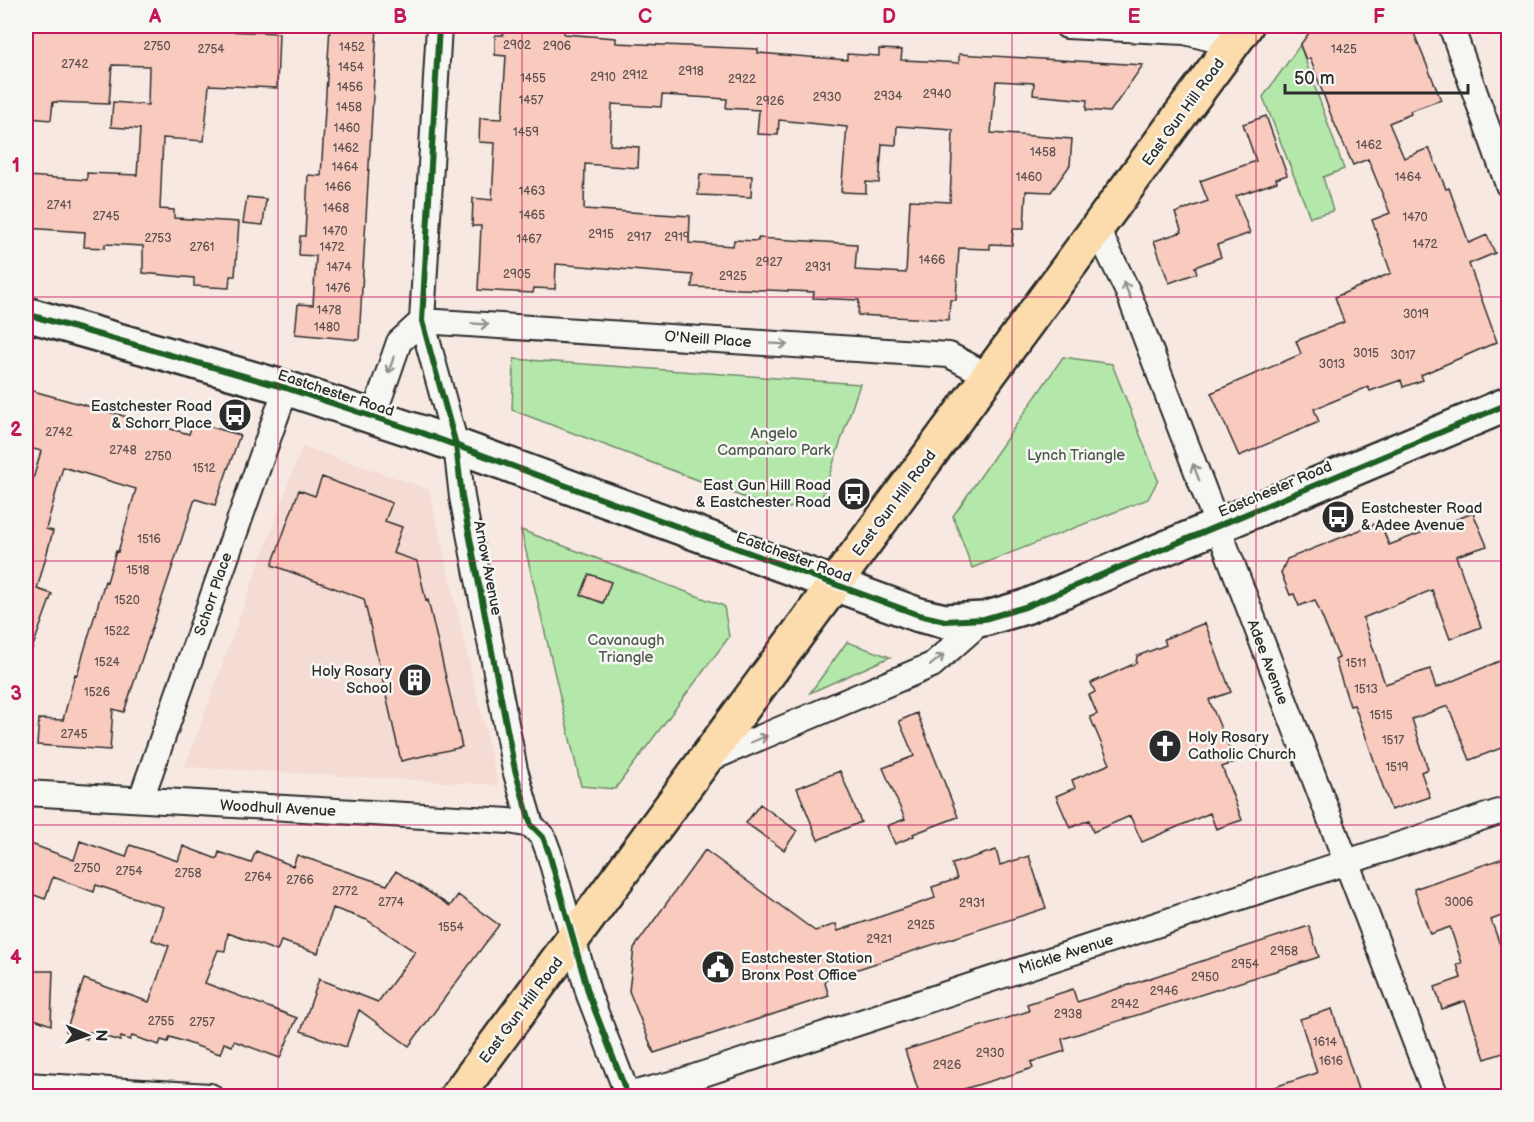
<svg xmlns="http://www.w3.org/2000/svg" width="1534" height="1122" viewBox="0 0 1534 1122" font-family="'Balsamiq Sans',sans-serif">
<rect width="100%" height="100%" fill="#f7e9e2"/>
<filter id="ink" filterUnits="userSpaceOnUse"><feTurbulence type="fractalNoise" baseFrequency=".0167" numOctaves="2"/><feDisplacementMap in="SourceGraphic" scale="12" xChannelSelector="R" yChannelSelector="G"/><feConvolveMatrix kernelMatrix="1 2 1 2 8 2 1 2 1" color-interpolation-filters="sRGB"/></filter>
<g filter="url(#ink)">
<path fill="#f4dcd4" d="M302,446L429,489L498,785L185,767Z"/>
<path fill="#b4e8aa" stroke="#708a6a" stroke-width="1.5" d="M1300,45L1344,169L1323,177L1333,211L1310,217L1263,97Z
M1063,357L1112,364L1158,480L1148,499L972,568L953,516Z
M514,359L860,384L822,497L780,511L512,410Z
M521,530L724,606L729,637L615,789L581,786Z
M847,642L890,657L810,693Z"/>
<path fill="#f9cabe" stroke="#2b2b2b" stroke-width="1.5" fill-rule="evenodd" d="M26,26H223V31L279,33L277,88L209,85L204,141L163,138L160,209L174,210V218L239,222L235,276H230L229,288L194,286V278L143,273V246L105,244V248L84,247L85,232L26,228L27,176L87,180V173L137,175L140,129L111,127L113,102L148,105L149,66L112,65L109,104L53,102L51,120L30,118L33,88H26Z
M330,26H377L359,340L295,334L298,304L313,305L316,256L299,255L300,236H305L308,175L321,176Z
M518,26L564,27V34L616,38V43L758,49V53L847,60V54L879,56V49L902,50L901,60L926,61L959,63V54L1143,65L1110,112L1086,110L1087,100L1033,95L1034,83L996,81L991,133L1072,139L1070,165L1051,192L1026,191L1024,229H1013L1012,245L990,244V249L959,248L956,300H950L949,320L858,315L859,300L813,298L814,292L692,287L693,275L556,264L555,289L534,288L533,293L478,290L481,226H472L473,198L492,200L495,143L479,142L480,118L502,119L506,56L495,55V35H503V31L518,32ZM662,95L727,99L726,108L759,110L757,134L778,135L779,120L847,127L841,192L866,193V182L879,183L882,144L896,145L897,126L953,130L950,202L910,200L906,273L855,270L857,244L758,238V241L734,240L733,246L689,243L690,216L584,209L585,164L638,168L639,147L610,145L612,104L661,107Z
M1314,26H1411L1441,100L1410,111L1411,114L1389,123L1404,158L1429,148L1446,189L1449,188L1469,243L1487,235L1495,253L1469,264L1497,342L1421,375L1423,380L1403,387L1401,380L1370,391L1368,387L1314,409L1319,422L1239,456L1211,393L1301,354L1296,341L1344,322L1335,297L1391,273L1372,220L1390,213L1368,159L1353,165L1332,118L1310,58L1306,60L1300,45Z
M1266,116L1287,175L1276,179L1277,182L1236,196L1250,233L1217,245L1221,257L1195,267L1197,273L1169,283L1154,241L1182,232L1175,213L1208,201L1200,181L1256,161L1243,124Z
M700,174L752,176L751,197L698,195Z
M247,197L266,199L263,225L243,223Z
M26,389L189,434L193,422L240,435L215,505L195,499L124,712L113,709L110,750L37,745L39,719L63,720L75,674L77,675L105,581L107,582L116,551L118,552L136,489L63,467L46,529L53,531L37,589L52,594L28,660L26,659V489L30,490L41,451L26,447Z
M322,477L392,503L385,521L402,527L393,553L417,561L426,601L428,600L462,747L401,761L364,599L272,565L299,490L315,496Z
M1473,513L1487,546L1456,556L1481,627L1450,639L1432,590L1363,618L1385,684L1430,669L1436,688L1509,657V745L1470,760L1448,706L1412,719L1428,769L1421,772L1430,797L1391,810L1364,731L1354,705L1350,706L1335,660L1339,658L1315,600L1299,606L1294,594L1290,595L1281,573L1287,559L1380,522L1389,545Z
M589,574L611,582L603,603L581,595Z
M1205,623L1231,692L1209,700L1235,762L1222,767L1242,820L1216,829L1210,813L1142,842L1130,816L1093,832L1089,820L1070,828L1056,796L1075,788L1072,780L1110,764L1090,717L1097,714L1089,695L1095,692L1091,683L1136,663L1137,656L1166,645L1164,639Z
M917,713L958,817L913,834L914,836L895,844L887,826L905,819L883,768L914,756L899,721Z
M840,771L861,822L818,840L797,788Z
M760,804L797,831L784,850L746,823Z
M80,841L126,857L130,845L178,861L183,846L217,859L219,852L251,863L256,851L293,866L297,855L387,885L396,871L450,906L458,895L499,925L409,1046L359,1010L346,1047L301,1031L319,979L378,1002L415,952L367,920L333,908L318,953L281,941L277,951L228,933L225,951L218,950L205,983L297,1018L280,1058L234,1041L232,1046L224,1043L220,1054L170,1037L168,1042L161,1040L159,1045L132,1036L130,1040L121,1037L120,1041L89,1032L87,1039L66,1031L84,979L149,1002L169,946L152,940L163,907L96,885L94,892L53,877L45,899L26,892V859L31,844L74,860Z
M705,850L815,931L836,924L838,931L935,898L932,887L957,879L952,864L996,850L1000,865L1029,856L1046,908L824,980L829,996L654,1053L629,991L634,948Z
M1509,856V913L1491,920L1509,969V979L1500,982L1509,1008V1051L1485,1059L1465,1001L1442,1009L1435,987L1461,978L1457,964L1462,963L1450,927L1430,934L1414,889Z
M1309,926L1319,957L1062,1039L1065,1051L1031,1062L1033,1068L941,1096H920L905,1050L1029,1011L1027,1004L1073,989L1077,1002Z
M27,971H53L51,1025L26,1016Z
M1332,1009L1360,1096H1259V1092L1317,1073L1300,1019Z"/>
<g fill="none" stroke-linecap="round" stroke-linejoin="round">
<defs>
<path id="minor" d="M439,26L422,321L456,445L462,497L515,770L531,825L543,837L549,853L589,995L628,1096
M1067,26L1185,32L1232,44
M1451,26L1508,185
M1097,228L1128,292L1436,1096
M373,417L399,342L422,321L949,355L989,376
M705,761L932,665L984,619
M26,793L509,821L531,825
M141,799L286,388
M26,1085L210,1096
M624,1096L679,1082L1508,809"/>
<path id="secondary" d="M26,314L286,388L422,433L919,615L945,621L984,619L1025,607L1508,404"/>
<path id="primary" d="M457,1096L1246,26"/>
</defs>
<use href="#minor" stroke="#2b2b2b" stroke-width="28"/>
<use href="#secondary" stroke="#2b2b2b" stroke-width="38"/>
<use href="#primary" stroke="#2b2b2b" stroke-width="38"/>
<use href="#minor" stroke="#f6f6f2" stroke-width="24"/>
<use href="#secondary" stroke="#f6f6f2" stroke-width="33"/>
<use href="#primary" stroke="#fcdcac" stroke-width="33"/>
<defs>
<path id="cycleway" d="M439,26L422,321L456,445L462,497L515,770L531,825L543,837L549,853L589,995L628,1096
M26,314L286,388L422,433L919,615L945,621L984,619L1025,607L1508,404"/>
</defs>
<use href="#cycleway" stroke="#f6f6f2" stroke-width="10"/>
<use href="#cycleway" stroke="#1b5e20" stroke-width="6"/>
</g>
<defs><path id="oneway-shaft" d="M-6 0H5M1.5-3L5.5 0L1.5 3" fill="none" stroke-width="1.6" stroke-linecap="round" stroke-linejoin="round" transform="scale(1.5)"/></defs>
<g stroke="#90908e">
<use href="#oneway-shaft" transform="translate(1127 290) rotate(-114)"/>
<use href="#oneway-shaft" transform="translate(480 324) rotate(4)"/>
<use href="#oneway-shaft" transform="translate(779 344) rotate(4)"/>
<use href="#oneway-shaft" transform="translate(391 365) rotate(109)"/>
<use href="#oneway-shaft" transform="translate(1196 472) rotate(-111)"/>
<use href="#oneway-shaft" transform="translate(937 660) rotate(-39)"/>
<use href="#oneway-shaft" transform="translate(759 739) rotate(-22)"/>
</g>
</g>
<path fill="none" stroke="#c2185b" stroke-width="1.5" stroke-opacity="0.55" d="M278,26V1096M522,26V1096M767,26V1096M1012,26V1096M1256,26V1096M26,297H1508M26,561H1508M26,825H1508"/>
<defs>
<symbol id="bus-disc" viewBox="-11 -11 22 22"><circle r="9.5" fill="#2b2b2b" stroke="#f6f6f2"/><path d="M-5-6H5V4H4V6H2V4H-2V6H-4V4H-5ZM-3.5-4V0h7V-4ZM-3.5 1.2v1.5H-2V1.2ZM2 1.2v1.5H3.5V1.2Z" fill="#fff"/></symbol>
<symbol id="building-disc" viewBox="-11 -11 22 22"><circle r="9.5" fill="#2b2b2b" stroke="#f6f6f2"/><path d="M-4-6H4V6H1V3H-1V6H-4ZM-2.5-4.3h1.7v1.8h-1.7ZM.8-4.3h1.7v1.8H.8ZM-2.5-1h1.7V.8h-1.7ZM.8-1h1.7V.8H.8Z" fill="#fff"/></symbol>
<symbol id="church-disc" viewBox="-11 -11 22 22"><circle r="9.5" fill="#2b2b2b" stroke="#f6f6f2"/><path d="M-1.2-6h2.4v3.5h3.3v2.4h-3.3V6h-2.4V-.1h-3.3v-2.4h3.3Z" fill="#fff"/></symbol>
<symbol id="civic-disc" viewBox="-11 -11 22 22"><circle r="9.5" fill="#2b2b2b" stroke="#f6f6f2"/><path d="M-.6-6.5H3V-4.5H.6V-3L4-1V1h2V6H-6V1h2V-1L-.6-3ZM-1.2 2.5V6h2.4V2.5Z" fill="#fff"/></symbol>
</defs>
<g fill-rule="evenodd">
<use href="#bus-disc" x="216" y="396" width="38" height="38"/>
<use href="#bus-disc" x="835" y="475" width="38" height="38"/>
<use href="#bus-disc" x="1319" y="498" width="38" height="38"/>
<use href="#building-disc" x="396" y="661" width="38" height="38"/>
<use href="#church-disc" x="1146" y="727" width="38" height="38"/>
<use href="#civic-disc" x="699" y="948" width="38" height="38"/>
</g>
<g text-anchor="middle" stroke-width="5" stroke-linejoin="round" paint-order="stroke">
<g font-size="12" fill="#5e5350">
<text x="517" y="49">2902</text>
<text x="157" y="50">2750</text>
<text x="557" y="50">2906</text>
<text x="352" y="51">1452</text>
<text x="211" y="53">2754</text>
<text x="1344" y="53">1425</text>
<text x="75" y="68">2742</text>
<text x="351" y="71">1454</text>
<text x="691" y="75">2918</text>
<text x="635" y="79">2912</text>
<text x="603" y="81">2910</text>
<text x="533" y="82">1455</text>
<text x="742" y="83">2922</text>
<text x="350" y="91">1456</text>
<text x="937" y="98">2940</text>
<text x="888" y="100">2934</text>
<text x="827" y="101">2930</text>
<text x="531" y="104">1457</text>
<text x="770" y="105">2926</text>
<text x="349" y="111">1458</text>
<text x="347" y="132">1460</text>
<text x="526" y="136">1459</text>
<text x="1369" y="149">1462</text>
<text x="346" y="152">1462</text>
<text x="1043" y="156">1458</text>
<text x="345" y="171">1464</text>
<text x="1029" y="181">1460</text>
<text x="1408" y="181">1464</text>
<text x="338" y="191">1466</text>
<text x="532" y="195">1463</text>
<text x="59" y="209">2741</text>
<text x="336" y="212">1468</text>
<text x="532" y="219">1465</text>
<text x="106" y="220">2745</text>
<text x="1415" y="221">1470</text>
<text x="335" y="235">1470</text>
<text x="601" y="238">2915</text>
<text x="639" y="241">2917</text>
<text x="677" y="241">2919</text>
<text x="158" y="242">2753</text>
<text x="529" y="243">1467</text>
<text x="1425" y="248">1472</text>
<text x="202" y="251">2761</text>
<text x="332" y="251">1472</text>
<text x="932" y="264">1466</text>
<text x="769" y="266">2927</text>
<text x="339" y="271">1474</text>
<text x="818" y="271">2931</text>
<text x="517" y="278">2905</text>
<text x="733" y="280">2925</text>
<text x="338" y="292">1476</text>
<text x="329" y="314">1478</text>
<text x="1416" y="318">3019</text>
<text x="327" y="331">1480</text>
<text x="1366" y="357">3015</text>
<text x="1403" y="359">3017</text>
<text x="1332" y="368">3013</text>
<text x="59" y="436">2742</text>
<text x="123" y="454">2748</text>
<text x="158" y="460">2750</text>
<text x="204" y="472">1512</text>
<text x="149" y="543">1516</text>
<text x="138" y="574">1518</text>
<text x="127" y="604">1520</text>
<text x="117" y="635">1522</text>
<text x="107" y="666">1524</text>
<text x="1356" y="667">1511</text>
<text x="1366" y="693">1513</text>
<text x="97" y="696">1526</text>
<text x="1381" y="719">1515</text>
<text x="74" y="738">2745</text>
<text x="1393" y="744">1517</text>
<text x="1397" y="771">1519</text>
<text x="87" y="872">2750</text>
<text x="129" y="875">2754</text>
<text x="188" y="877">2758</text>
<text x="258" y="881">2764</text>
<text x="300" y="884">2766</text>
<text x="345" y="895">2772</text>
<text x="391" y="906">2774</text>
<text x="1459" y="906">3006</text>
<text x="972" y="907">2931</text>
<text x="921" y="929">2925</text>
<text x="451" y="931">1554</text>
<text x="879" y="943">2921</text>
<text x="1284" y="955">2958</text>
<text x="1245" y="968">2954</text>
<text x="1205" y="981">2950</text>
<text x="1164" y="995">2946</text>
<text x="1125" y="1008">2942</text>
<text x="1068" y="1018">2938</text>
<text x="161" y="1025">2755</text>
<text x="202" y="1026">2757</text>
<text x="1325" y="1046">1614</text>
<text x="990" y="1057">2930</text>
<text x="1331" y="1065">1616</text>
<text x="947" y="1069">2926</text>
</g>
<g font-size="15" fill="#2b2b2b" stroke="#f6f6f2">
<text transform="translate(1183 112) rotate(-54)" y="5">East Gun Hill Road</text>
<text transform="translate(708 339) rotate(4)" y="5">O'Neill Place</text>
<text transform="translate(336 393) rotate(18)" y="5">Eastchester Road</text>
<text transform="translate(1275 489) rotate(-23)" y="5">Eastchester Road</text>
<text transform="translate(894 503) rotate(-53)" y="5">East Gun Hill Road</text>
<text transform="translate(794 557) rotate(20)" y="5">Eastchester Road</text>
<text transform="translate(488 568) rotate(79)" y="5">Arnow Avenue</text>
<text transform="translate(213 594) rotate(-71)" y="5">Schorr Place</text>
<text transform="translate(1268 662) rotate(69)" y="5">Adee Avenue</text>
<text transform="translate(278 808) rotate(3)" y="5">Woodhull Avenue</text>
<text transform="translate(1066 954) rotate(-18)" y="5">Mickle Avenue</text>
<text transform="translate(521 1010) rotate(-53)" y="5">East Gun Hill Road</text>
</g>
<g font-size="15" fill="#2b2b2b" stroke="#f6f6f2" text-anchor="end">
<text x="212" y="411">Eastchester Road<tspan x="212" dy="17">&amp; Schorr Place</tspan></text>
<text x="831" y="490">East Gun Hill Road<tspan x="831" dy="17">&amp; Eastchester Road</tspan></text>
<text x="1361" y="513" text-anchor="start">Eastchester Road<tspan x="1361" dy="17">&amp; Adee Avenue</tspan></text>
<text x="392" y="676">Holy Rosary<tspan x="392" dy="17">School</tspan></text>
<text x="1188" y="742" text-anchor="start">Holy Rosary<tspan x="1188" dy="17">Catholic Church</tspan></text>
<text x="741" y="963" text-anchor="start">Eastchester Station<tspan x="741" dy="17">Bronx Post Office</tspan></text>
</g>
<g font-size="15" fill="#4d5a4b" stroke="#f6f6f2">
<text x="774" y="438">Angelo<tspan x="774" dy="17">Campanaro Park</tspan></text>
<text x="1076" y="460">Lynch Triangle</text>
<text x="626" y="645">Cavanaugh<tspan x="626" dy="17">Triangle</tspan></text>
</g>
</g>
<rect width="1534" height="1122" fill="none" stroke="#f6f6f2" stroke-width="66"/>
<g transform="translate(87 1035) rotate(92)" stroke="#f6f6f2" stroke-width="4.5" paint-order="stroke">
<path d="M0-4.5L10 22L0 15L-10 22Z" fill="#2b2b2b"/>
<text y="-9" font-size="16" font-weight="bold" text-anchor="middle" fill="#2b2b2b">N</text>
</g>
<path d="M1285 84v9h183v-9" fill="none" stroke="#2b2b2b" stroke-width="3"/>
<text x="1294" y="84" font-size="18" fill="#2b2b2b" stroke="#f6f6f2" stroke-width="4.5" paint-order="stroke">50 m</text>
<rect x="33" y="33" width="1468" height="1056" fill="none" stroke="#c2185b" stroke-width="2"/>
<g font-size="20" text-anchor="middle" font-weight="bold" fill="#c2185b">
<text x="155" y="23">A</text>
<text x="400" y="23">B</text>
<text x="645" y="23">C</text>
<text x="889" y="23">D</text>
<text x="1134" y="23">E</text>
<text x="1379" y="23">F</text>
<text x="16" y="172">1</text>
<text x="16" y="436">2</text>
<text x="16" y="700">3</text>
<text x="16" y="964">4</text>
</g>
</svg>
